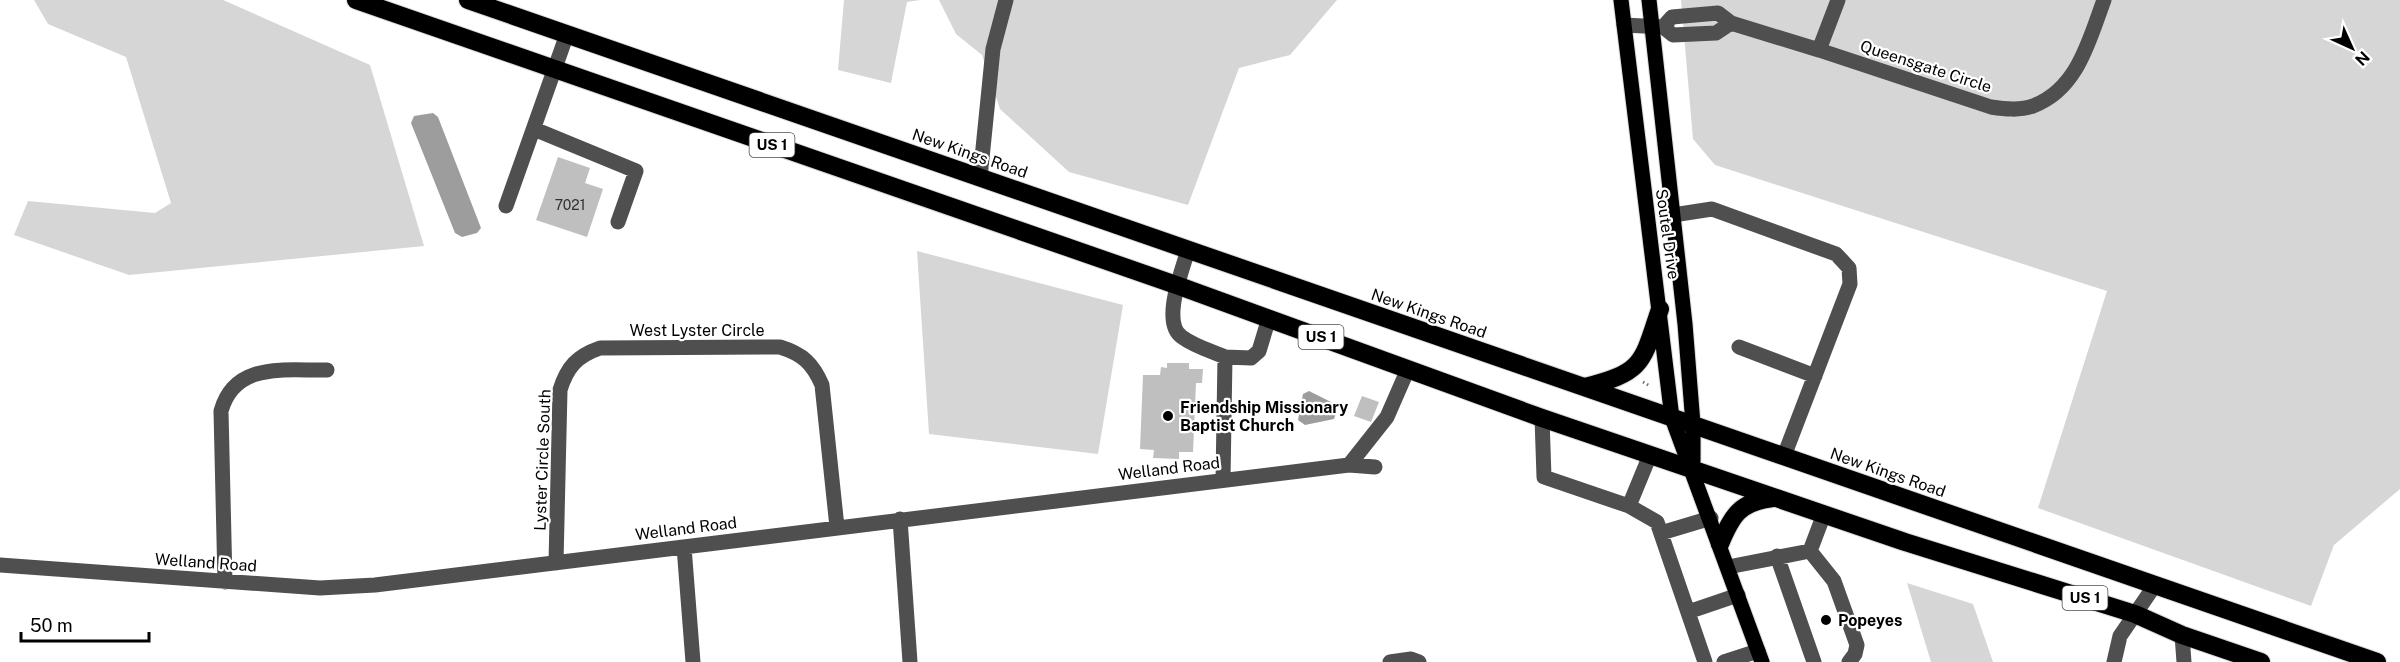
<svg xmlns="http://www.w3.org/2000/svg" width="2400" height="662" viewBox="0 0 2400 662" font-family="'Public Sans',sans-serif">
<rect width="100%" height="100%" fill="#fff"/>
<path fill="#d6d6d6" d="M34,0H223L370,65L424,246L129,275L14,235L28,201L155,213L171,203L126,57L48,24Z
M844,0H920L907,2L891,83L838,70Z
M939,0H1337L1290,55L1239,68L1188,205L1069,172L1000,109L982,55L956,34Z
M1681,0H2400V489L2334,545L2311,606L2038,508L2107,291L1715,165L1693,139Z
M917,251L1123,305L1098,454L929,434Z
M1907,583L1973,604L1993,662H1931Z"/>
<path fill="#9d9d9d" d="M433,113L438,117L481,228L477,233L462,237L455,233L411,123L414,116Z
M1309,391L1335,404L1338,407L1334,419L1305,425L1298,420L1303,394Z"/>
<path fill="#bfbfbf" d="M558,157L590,168L585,183L603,189L587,237L536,220Z
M1167,363H1189V369H1203L1202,383H1196L1193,452H1179V459L1153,458L1154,450L1140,449L1143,375H1160L1161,367L1167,368Z
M1362,396L1379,402L1371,422L1354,416Z"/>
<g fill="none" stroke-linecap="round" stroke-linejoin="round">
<defs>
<path id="major" d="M1621,0L1672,418L1762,662
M1649,0L1685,324L1693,424V461"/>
<path id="highway" d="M356,0L1179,286L1542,418L1905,542L2135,614L2182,635L2261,662
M468,0L2377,662
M1585,387C1644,372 1642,363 1660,309
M1720,544C1732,515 1740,502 1773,498"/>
</defs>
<use href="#major" stroke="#dbdbdb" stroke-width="17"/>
<use href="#highway" stroke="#dbdbdb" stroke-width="20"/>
<path stroke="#717171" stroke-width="3" stroke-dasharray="1.5 3" stroke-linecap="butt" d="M1643,382L1650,386"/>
<path stroke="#4f4f4f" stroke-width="15" d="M1624,25L1663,27L1673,35L1716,33L1731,23
M1663,27L1672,17L1718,13L1731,23L1819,50L1991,107C2004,109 2020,111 2033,106C2078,89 2089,40 2104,0
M1819,50L1838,0
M534,129L636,171L618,222
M980,178L993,49L1006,0
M506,206L567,34
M1673,215L1712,209L1836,254L1849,268L1850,284L1784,456
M1188,250C1182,271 1161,323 1182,337C1194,346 1211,351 1225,357
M1739,347L1815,376
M1542,418L1544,477L1629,506L1657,522L1705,662
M1349,465L1387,417L1408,369
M1223,480L1225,357L1251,358L1259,351L1269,318
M1629,506L1650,455
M900,519L910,662
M1661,533L1711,518
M684,547L693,662
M1810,551L1834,581L1857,645L1855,654L1849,662
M1777,556L1814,662
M556,563L560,390C567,367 577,356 600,348L780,347C803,354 813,364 822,385L837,527
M0,565L320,588L375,585L1349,465L1375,467
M1728,567L1810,551L1824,514
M225,582L221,411C235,361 286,371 327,370
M1688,612L1738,595
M2182,635L2184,662
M1390,662L1411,659L1419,662
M1724,662L1758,651
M2114,662L2120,636L2155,585"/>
<use href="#major" stroke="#000" stroke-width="15"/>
<use href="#highway" stroke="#000" stroke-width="18"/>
</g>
<g fill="#000" stroke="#fff" stroke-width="2">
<circle cx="1168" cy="416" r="6"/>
<circle cx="1826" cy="620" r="6"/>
</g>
<g text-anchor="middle" stroke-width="4.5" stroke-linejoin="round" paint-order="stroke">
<g font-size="14" fill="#303030">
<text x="570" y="210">7021</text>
</g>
<g fill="#fff" stroke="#4c4c4c" stroke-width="1.5">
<rect x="749.5" y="133" width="45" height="24" rx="4.5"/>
<rect x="1298.5" y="325" width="45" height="24" rx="4.5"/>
<rect x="2062.5" y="586" width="45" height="24" rx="4.5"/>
</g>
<g font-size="15" font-weight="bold" fill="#000">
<text x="772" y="150">US 1</text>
<text x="1321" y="342">US 1</text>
<text x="2085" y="603">US 1</text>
</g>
<g font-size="16" fill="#000" stroke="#fff">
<text transform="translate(1926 66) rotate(18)" y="6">Queensgate Circle</text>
<text transform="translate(970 153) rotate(19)" y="6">New Kings Road</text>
<text transform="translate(1668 234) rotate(82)" y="6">Soutel Drive</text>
<text transform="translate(1429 313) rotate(19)" y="6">New Kings Road</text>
<text x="697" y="336">West Lyster Circle</text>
<text transform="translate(542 460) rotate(-88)" y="6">Lyster Circle South</text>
<text transform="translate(1169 468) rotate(-7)" y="6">Welland Road</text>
<text transform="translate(1888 472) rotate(19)" y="6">New Kings Road</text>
<text transform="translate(686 528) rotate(-7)" y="6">Welland Road</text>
<text transform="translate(206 562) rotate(4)" y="6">Welland Road</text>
</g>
<g font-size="16" font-weight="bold" fill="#000" stroke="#fff" text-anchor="start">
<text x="1180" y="413">Friendship Missionary<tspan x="1180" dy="18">Baptist Church</tspan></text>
<text x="1838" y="626">Popeyes</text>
</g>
</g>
<g transform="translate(2352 48) rotate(135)" stroke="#ffffff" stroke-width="4.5" paint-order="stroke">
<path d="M0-4.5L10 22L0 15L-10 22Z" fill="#000000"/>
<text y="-9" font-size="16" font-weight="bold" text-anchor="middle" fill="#000000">N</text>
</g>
<path d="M21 632v9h128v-9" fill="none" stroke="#000000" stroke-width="3"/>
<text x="30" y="632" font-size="18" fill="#000000" stroke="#ffffff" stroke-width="4.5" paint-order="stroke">50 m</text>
</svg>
